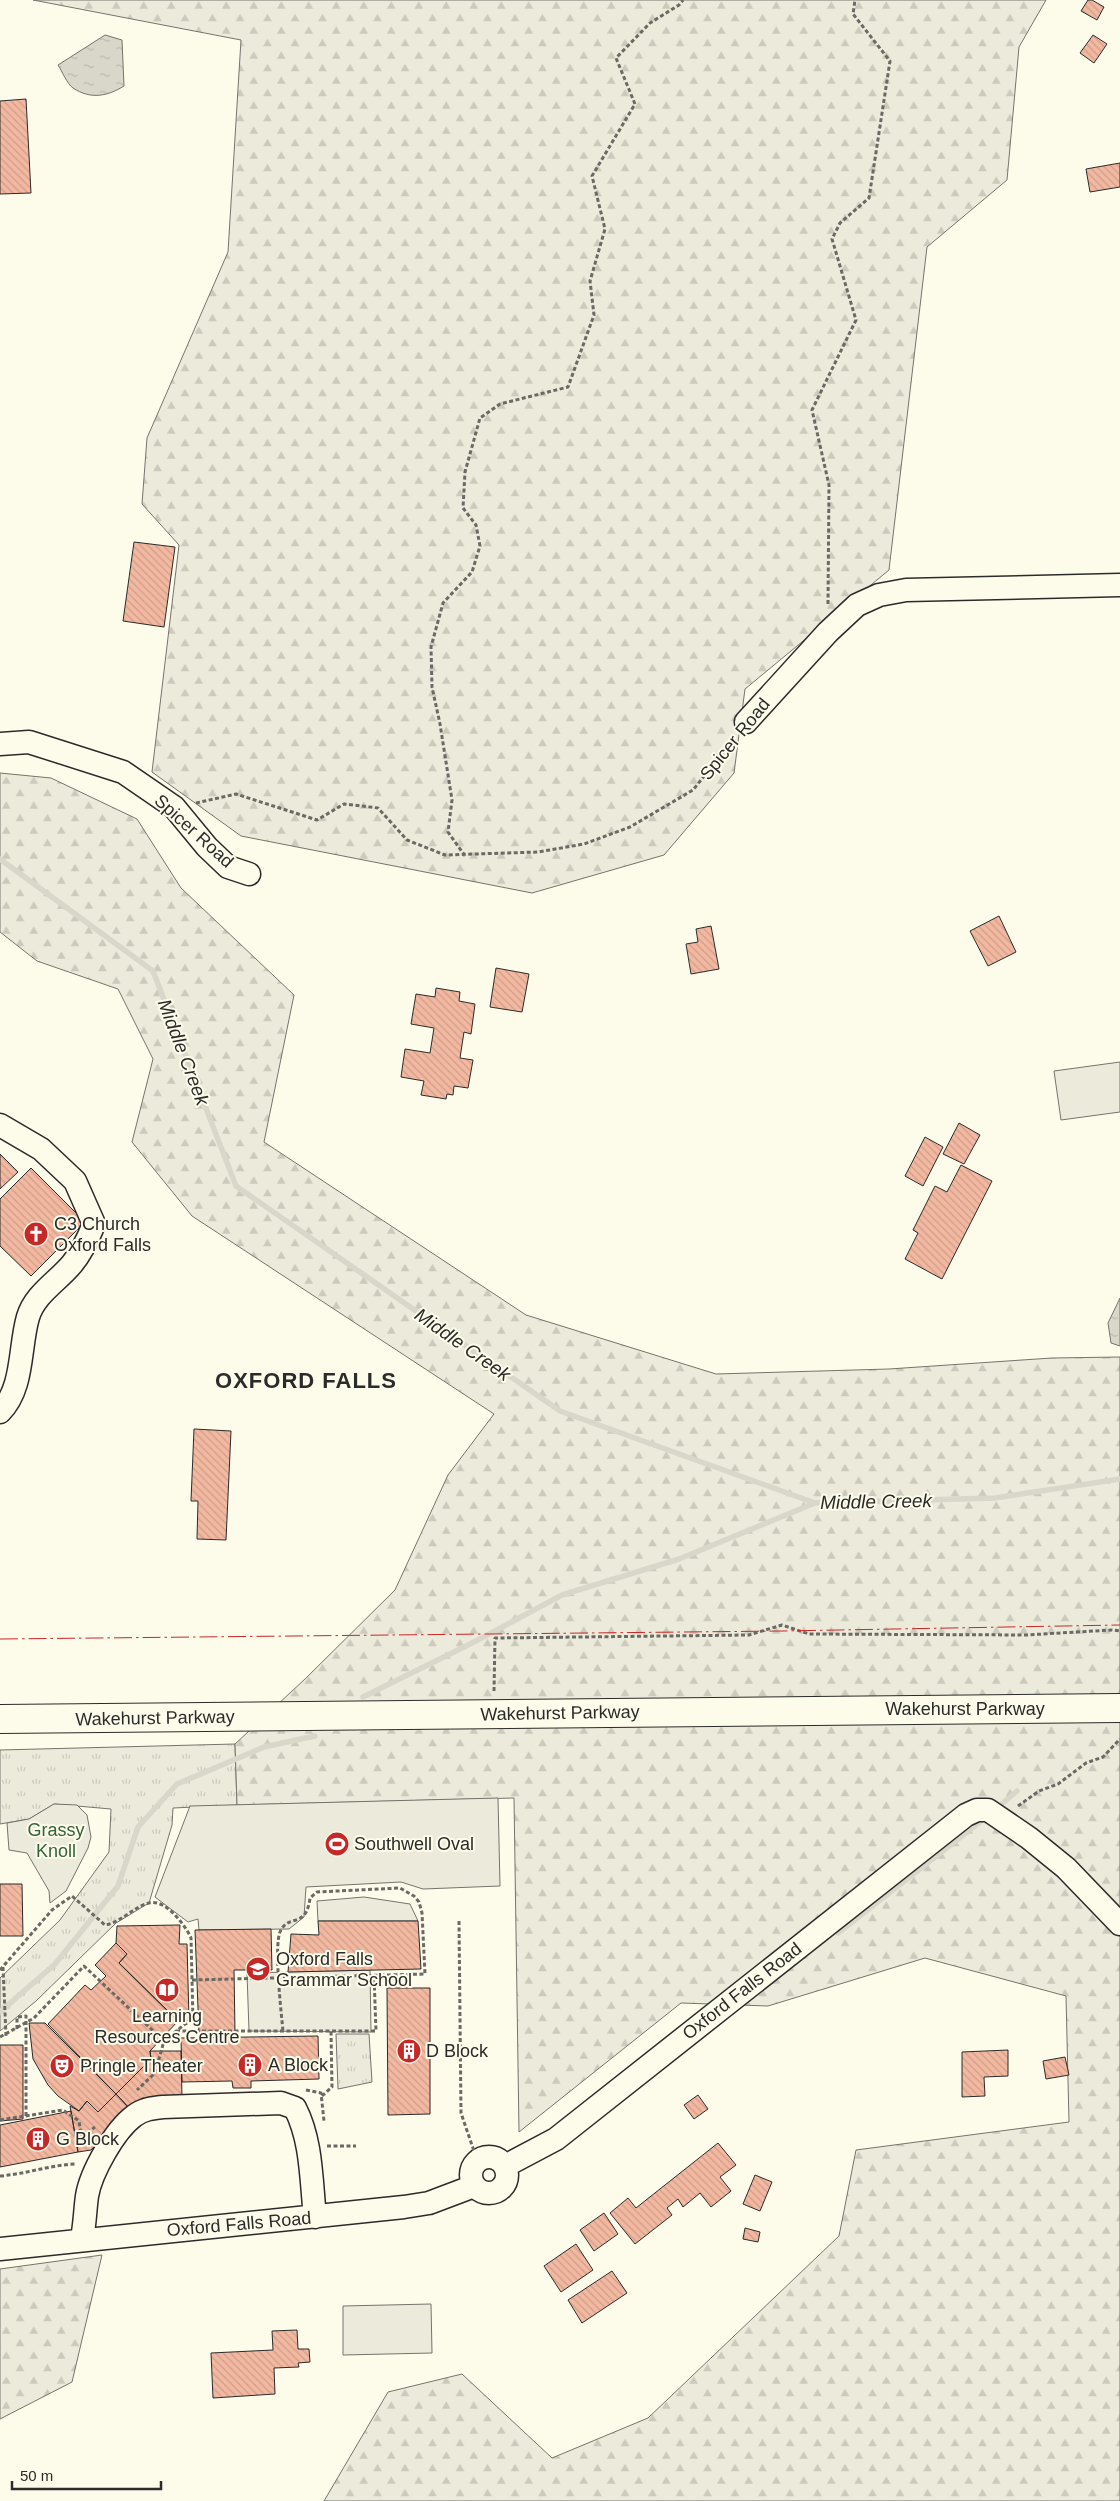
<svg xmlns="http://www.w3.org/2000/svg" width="1120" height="2501" viewBox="0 0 1120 2501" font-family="Arial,sans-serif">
<defs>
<pattern id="grass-tufts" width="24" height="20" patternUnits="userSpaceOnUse" patternTransform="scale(1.25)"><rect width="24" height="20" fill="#ecebdb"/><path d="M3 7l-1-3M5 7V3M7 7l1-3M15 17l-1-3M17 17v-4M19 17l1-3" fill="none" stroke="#cbcabc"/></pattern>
<pattern id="forest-firs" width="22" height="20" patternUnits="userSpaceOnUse" patternTransform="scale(1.25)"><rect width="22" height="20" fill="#ecebdb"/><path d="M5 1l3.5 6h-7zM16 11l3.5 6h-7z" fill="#cbcabc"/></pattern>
<pattern id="water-ripples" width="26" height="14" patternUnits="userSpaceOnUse" patternTransform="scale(1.25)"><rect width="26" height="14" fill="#d8d7c9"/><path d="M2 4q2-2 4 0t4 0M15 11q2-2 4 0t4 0" fill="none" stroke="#bab9ad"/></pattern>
<pattern id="building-back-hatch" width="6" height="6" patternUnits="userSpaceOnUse" patternTransform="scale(1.25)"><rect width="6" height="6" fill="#f2b8a0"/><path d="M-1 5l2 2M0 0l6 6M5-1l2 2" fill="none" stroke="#d09e8a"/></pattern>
</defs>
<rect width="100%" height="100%" fill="#fdfbea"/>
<path fill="url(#grass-tufts)" stroke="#74746e" d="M235,1744L237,1805L173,1808L172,1825L149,1903L116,1923L36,2001L0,2031V1978L60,1920L109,1852L111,1809L54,1804L29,1819L0,1824V1750Z
M336,2034H369L372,2082L338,2089Z"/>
<path fill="url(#forest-firs)" stroke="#74746e" d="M33,0H1046L1019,47L1007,180L927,247L889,570L745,689L734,773L664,855L532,893L241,836L152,772L179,545L142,504L147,438L228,252L241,40Z
M0,773L51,778L137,819L181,888L294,995L264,1142L526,1315L716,1374L889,1369L1052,1358L1120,1357V2501H324L388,2392L462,2374L552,2458L648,2418L839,2236L856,2150L1069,2122L1066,1996L925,1958L768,2006L681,2003L519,2132L514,1798L237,1805L235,1744L305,1679L395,1590L448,1475L494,1414L192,1216L132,1142L153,1059L118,989L37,961L0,932Z
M102,2255L72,2382L0,2419V2269Z"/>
<path fill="#ecebdb" stroke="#74746e" d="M1120,1062V1112L1061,1120L1054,1071Z
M498,1798L500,1886L423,1889L401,1882L306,1887L304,1917L289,1929L199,1930L198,1919L188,1922L155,1897L190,1806Z
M54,1804L77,1805L87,1815L91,1837L88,1848L66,1891L50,1903L49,1891L27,1853L9,1850L7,1823L29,1819Z
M364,1897L410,1904L418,1921H318L317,1901Z
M370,1970L371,2032L249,2031L247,1973Z
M431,2304L432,2353L343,2355V2306Z"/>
<path fill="url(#water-ripples)" stroke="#74746e" d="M105,35L122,40L124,86C108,96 91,100 73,88C67,84 62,71 58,65Z
M1120,1298V1346L1111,1343L1108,1323Z"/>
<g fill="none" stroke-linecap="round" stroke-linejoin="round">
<path stroke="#d8d7c9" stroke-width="5.5" d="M0,859L153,971L236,1186L560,1411L815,1503L995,1498L1120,1479
M363,1697L476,1641L562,1595L679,1559L815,1503
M1003,1803L1017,1791
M838,1933L981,1821
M0,2012L55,1964L118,1886L138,1827L177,1784L264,1747L315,1736"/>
</g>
<path fill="url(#building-back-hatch)" stroke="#2b2b2b" d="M1088,0H1092L1104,7L1097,20L1081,11Z
M1093,35L1107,44L1094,63L1080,53Z
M26,99L31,193L0,194V101Z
M1120,163V187L1090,192L1086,169Z
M134,542L175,547L164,627L123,621Z
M999,916L1016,952L988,966L970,931Z
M711,926L719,969L691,974L686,944L698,942L696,929Z
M496,968L529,974L522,1012L490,1007Z
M436,988L460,992L459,1001L475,1004L471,1034L464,1032L460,1058L473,1060L468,1088L454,1086L453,1095L447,1094L446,1099L421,1095L424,1081L401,1077L405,1049L430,1053L434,1028L411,1024L416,994L435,997Z
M959,1123L980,1135L964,1164L943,1154Z
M925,1137L943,1147L923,1186L905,1176Z
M0,1154L18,1172L0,1189Z
M961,1165L992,1181L942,1279L905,1259L918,1233L913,1230L935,1186L947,1192Z
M31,1168L85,1222L31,1276L0,1246V1199Z
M194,1429L231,1431L226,1540L197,1539L198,1501H191Z
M0,1884H22L23,1936H0Z
M318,1921H418L421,1969L288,1972L291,1934L319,1935Z
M180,1925L179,1944H187L189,2020L186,2021L183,2018L178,2021L119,1963L127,1954L116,1943L117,1926Z
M271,1929L272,1970H234L235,2033L199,2034L195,1930Z
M116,1943L127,1954L119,1963L178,2021L150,2051L151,2059L116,2094L48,2024L85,1985L91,1990L106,1976L95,1965Z
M387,1988H430V2114L388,2115Z
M29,2023H45L116,2094L98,2112L87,2101L79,2111L58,2096L48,2085L33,2059Z
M318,2036L319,2079L251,2081V2088H233L232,2081L182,2082L181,2038Z
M0,2045H23V2119L0,2121Z
M1008,2050V2076L984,2077L985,2096L962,2097V2052Z
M150,2051H181L182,2098H142L131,2110L116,2094L151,2059Z
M1065,2057L1069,2075L1046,2079L1043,2061Z
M116,2094L131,2110L91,2150L78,2152L70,2106L79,2111L87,2101L98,2112Z
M698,2095L708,2109L694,2119L684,2105Z
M71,2111L78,2152L0,2167V2125Z
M718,2143L736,2165L720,2177L731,2191L711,2207L700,2193L683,2207L678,2199L667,2208L672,2215L635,2244L610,2213L628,2198L636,2208Z
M755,2175L772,2182L760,2211L743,2204Z
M604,2213L618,2234L594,2251L580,2230Z
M745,2228L760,2232L758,2242L743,2239Z
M576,2244L593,2270L561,2292L544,2266Z
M612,2271L627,2293L582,2323L568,2300Z
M297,2330L298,2349H309L310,2362L298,2363L299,2367L274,2368L275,2394L213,2398L211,2353L273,2350L272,2331Z"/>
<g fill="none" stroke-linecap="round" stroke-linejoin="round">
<defs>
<path id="minor" d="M746,722L828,632L857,605L879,595L906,590L1120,585
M0,744L29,742L123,772L174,807L207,847L228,867L249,874
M0,1125L41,1149L75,1181L94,1224C88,1239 82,1252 72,1264C57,1282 35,1294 28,1317C19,1348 24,1388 0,1412
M471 2175a18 18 0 1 1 36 0a18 18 0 1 1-36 0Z
M505,2166L556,2139L966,1815L977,1810H988L1029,1838L1066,1868L1120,1924
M82,2238C85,2224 85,2210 87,2196C91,2172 115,2130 134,2116C143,2109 153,2108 163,2107L281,2103L295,2108C312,2141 311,2180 315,2217
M0,2249L404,2207L429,2203L474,2186"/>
<path id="major" d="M0,1719L1120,1708"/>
</defs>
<use href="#minor" stroke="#2b2b2b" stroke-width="25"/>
<use href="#major" stroke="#2b2b2b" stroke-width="30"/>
<path stroke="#6a6964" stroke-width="3" stroke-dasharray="4 2.5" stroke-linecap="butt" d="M828,604L829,485L812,410L856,320L832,239L840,223L869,198L890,61L853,14L855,0
M196,803L236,794L317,820L344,804L378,808L407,840L445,855L538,852L584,844L630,827L693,790L734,739
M465,856L448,832L452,800L440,724L432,687L431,647L443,603L472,572L480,546L476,525L463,508L465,472L480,418L500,404L568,387L594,315L590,281L605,229L592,176L635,104L616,58L650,23L679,5L683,0
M494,1691L495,1638L749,1635L782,1625L809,1634L1026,1635L1112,1630L1120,1631
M1018,1806L1039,1791L1058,1784L1086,1763L1103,1757L1120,1739
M459,1921L461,2113L476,2157
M3,1967L6,2036
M0,1970L52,1910L72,1896L105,1925C122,1922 133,1907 149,1903C165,1898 186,1926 191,1938L193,2021L185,2024L164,2041L155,2073L137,2090
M192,1980L425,1974L422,1913L419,1902L414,1896L400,1888L317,1892L310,1898C306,1930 288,1913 280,1932C274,1947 281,2011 283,2031
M17,2029V2017L26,2016V2117
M176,2031H376L374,1975
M0,2037L34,2018L84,1966L164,2041
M306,2090L321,2093L324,2121
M322,2096L332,2087L331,2032
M0,2120L63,2110L79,2121L83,2147
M82,2137L95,2127
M327,2146H356
M0,2176C26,2174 50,2165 76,2164"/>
<use href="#minor" stroke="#fdfbea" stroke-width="22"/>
<use href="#major" stroke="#fdfbea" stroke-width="28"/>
<path stroke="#c62828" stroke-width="1" stroke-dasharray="18 4 2.5 4" stroke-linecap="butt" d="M0,1639L782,1631L1120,1625"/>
</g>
<defs>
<symbol id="church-disc" viewBox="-11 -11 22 22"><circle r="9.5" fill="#c62828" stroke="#fdfbea"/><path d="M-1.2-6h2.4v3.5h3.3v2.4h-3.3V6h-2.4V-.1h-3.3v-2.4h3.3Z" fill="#fff"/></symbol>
<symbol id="stadium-disc" viewBox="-11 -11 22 22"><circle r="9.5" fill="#c62828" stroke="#fdfbea"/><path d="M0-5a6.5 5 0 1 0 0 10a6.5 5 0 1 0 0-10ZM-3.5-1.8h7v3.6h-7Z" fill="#fff"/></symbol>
<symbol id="school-disc" viewBox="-11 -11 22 22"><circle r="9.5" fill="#c62828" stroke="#fdfbea"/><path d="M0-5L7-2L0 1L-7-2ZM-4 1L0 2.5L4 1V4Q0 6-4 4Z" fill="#fff"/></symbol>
<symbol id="library-disc" viewBox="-11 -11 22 22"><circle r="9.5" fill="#c62828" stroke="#fdfbea"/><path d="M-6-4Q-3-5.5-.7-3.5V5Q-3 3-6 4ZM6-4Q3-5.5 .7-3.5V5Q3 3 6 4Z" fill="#fff"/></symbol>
<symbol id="building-disc" viewBox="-11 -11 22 22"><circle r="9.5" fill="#c62828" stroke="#fdfbea"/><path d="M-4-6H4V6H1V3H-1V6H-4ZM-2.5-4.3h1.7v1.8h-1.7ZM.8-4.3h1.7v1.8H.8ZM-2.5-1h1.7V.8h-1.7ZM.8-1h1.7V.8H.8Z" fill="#fff"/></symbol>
<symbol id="theatre-disc" viewBox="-11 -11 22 22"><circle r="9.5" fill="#c62828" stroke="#fdfbea"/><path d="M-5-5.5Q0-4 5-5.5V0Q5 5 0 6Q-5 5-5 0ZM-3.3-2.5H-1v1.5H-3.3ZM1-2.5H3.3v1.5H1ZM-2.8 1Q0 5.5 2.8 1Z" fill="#fff"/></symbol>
</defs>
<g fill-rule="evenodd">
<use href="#church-disc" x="22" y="1220" width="28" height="28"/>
<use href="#stadium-disc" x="323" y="1830" width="28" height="28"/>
<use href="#school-disc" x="244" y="1955" width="28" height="28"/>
<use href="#library-disc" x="153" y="1976" width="28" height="28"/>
<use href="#building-disc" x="395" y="2037" width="28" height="28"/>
<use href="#building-disc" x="236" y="2051" width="28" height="28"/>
<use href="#theatre-disc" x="48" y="2052" width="28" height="28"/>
<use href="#building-disc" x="24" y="2125" width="28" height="28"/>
</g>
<g text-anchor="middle" stroke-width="4" stroke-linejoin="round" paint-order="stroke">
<g font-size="18" fill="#2b2b2b" stroke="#fdfbea">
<text transform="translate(735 739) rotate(-51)" y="6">Spicer Road</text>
<text transform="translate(194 831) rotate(42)" y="6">Spicer Road</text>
<text x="965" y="1715">Wakehurst Parkway</text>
<text transform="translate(560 1713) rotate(-1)" y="6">Wakehurst Parkway</text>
<text transform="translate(155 1718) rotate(-1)" y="6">Wakehurst Parkway</text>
<text transform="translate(742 1991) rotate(-38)" y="6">Oxford Falls Road</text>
<text transform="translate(239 2224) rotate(-5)" y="6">Oxford Falls Road</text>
</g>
<g font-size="18" fill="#2b2b2b" stroke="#fdfbea" text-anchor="start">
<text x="54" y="1230">C3 Church<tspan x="54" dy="21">Oxford Falls</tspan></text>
<text x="354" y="1850">Southwell Oval</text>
<text x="276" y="1965">Oxford Falls<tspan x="276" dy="21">Grammar School</tspan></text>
<text x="167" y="2022" text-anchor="middle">Learning<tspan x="167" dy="21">Resources Centre</tspan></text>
<text x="426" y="2057">D Block</text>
<text x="268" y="2071">A Block</text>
<text x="80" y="2072">Pringle Theater</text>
<text x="56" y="2145">G Block</text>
</g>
<g font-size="18" fill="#34623c" stroke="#fdfbea">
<text x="56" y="1836">Grassy<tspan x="56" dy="21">Knoll</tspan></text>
</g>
<g font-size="19" font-style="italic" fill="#2b2b2b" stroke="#fdfbea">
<text transform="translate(184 1052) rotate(69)" y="7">Middle Creek</text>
<text transform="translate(463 1344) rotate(35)" y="7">Middle Creek</text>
<text transform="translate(876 1501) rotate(-1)" y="7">Middle Creek</text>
</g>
<g font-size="22" font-weight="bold" letter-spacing="1" fill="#2b2b2b" stroke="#fdfbea">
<text x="306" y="1388">OXFORD FALLS</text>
</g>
</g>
<path d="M12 2481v8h149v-8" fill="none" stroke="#2b2b2b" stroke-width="2.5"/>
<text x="20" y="2481" font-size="15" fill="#2b2b2b" stroke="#fdfbea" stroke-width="4" paint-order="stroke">50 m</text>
</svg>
